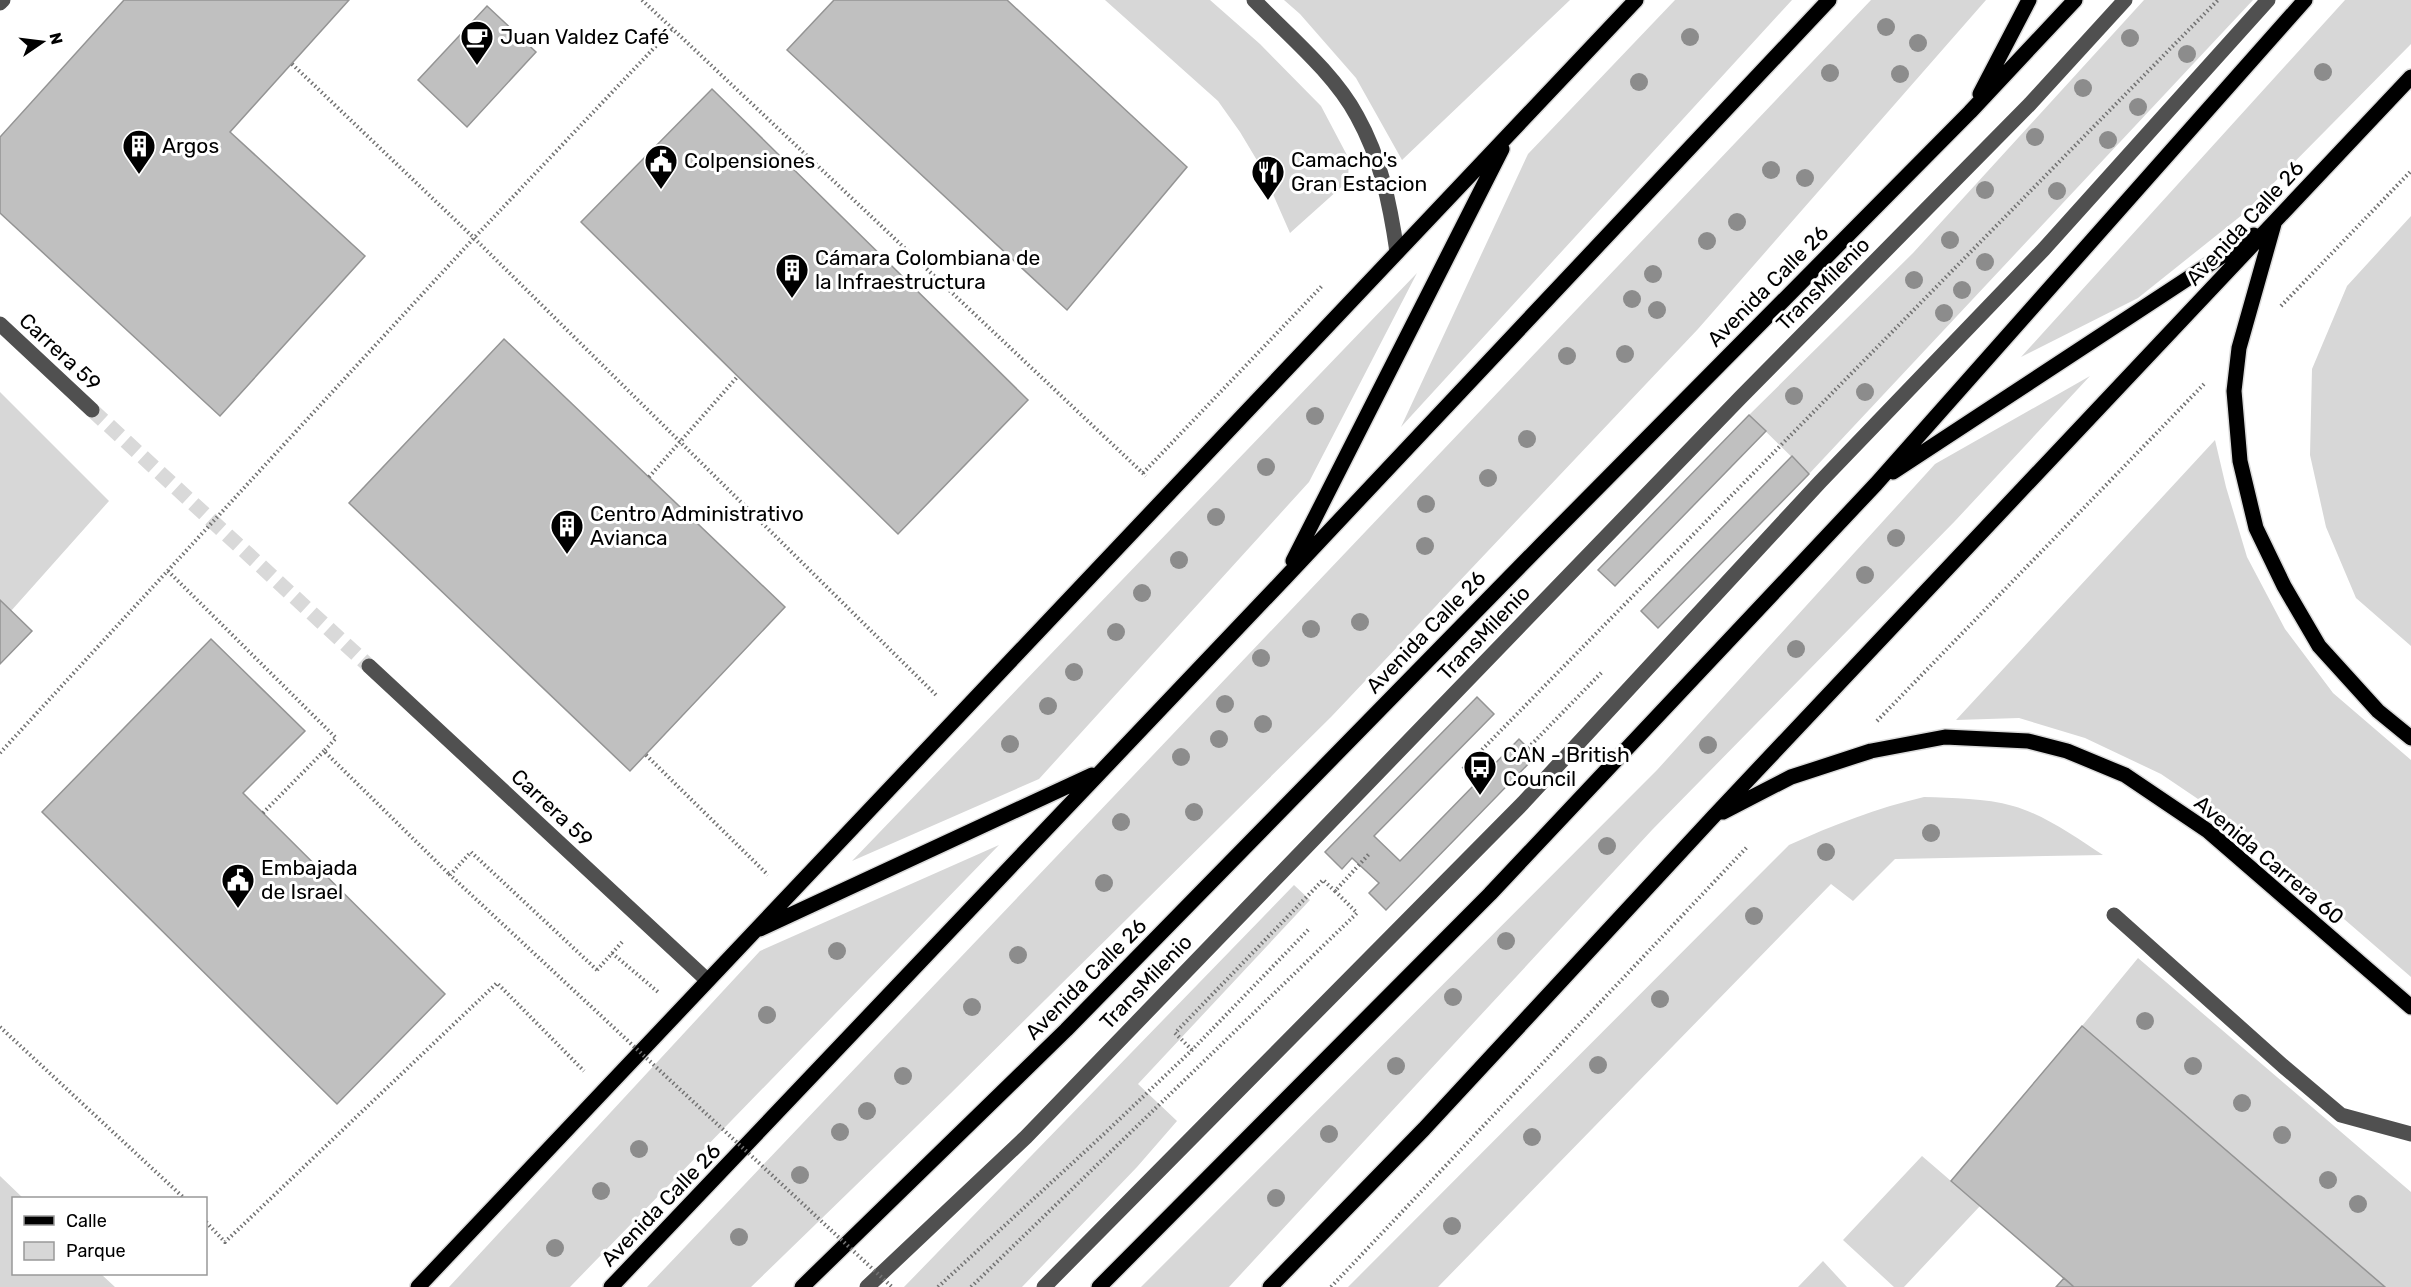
<svg xmlns="http://www.w3.org/2000/svg" width="2411" height="1287" viewBox="0 0 2411 1287" font-family="Rubik,sans-serif">
<rect width="100%" height="100%" fill="#fff"/>
<path fill="#d7d7d7" d="M1105,0H1210L1260,44L1321,106L1349,159L1348,181L1290,233L1261,167L1240,132L1218,101Z
M1284,0H1570L1402,160L1356,78L1300,14Z
M1675,0H1792L1401,427L1528,154Z
M1871,0H1986L1698,329L1331,717L951,1093L751,1287H647Z
M2144,0H2253L1809,474L1749,415L1913,253Z
M2345,0H2411V44L2242,215L2138,298L2021,357Z
M2411,216V646L2356,598L2326,527L2310,455L2312,369L2347,286Z
M1417,273L1309,482L1039,779L852,861Z
M2090,376L1955,521L1652,830L1229,1287H1141L1657,770L1935,464Z
M0,392L109,501L11,611L0,600Z
M2215,440L2226,487L2247,557L2285,629L2333,693L2411,760V977L2232,822L2161,774L2085,738L2019,718L1956,720Z
M1924,797C1953,798 1985,798 2013,806C2045,815 2075,837 2103,855L1895,859L1853,901L1831,884L1438,1287H1348L1789,845C1833,825 1877,808 1924,797Z
M999,845L570,1287H449L760,951Z
M1294,885L1310,900L1138,1084L1177,1121L1137,1167L1022,1287H904Z
M2138,958L2411,1192V1287H2385L2082,1026Z
M1922,1156L1980,1206L1904,1287H1894L1843,1240Z
M0,1176L23,1198H14V1274H101L115,1287H0Z
M1823,1261L1847,1287H1798Z"/>
<path fill="#c0c0c0" stroke="#949494" stroke-width="1.5" d="M124,0H349L230,132L365,256L220,416L0,213V137Z
M834,0H1007L1187,167L1067,310L787,50Z
M487,6L536,52L467,127L418,80Z
M712,89L1028,400L898,534L581,222Z
M504,339L785,607L630,771L349,503Z
M1749,415L1766,431L1615,586L1598,570Z
M1792,456L1809,474L1658,628L1641,611Z
M0,600L32,631L0,664Z
M211,639L305,731L243,793L445,994L337,1104L42,812Z
M1477,697L1494,714L1374,836L1400,861L1519,739L1536,756L1386,910L1369,893L1379,883L1352,858L1342,869L1325,852Z
M2082,1026L2385,1287H2074L1980,1206L1951,1181Z
M2064,1278L2074,1287H2056Z"/>
<g fill="none" stroke-linecap="round" stroke-linejoin="round">
<path stroke="#d9d9d9" stroke-width="15" stroke-dasharray="15 8" stroke-linecap="butt" d="M92,410L369,666"/>
<defs>
<path id="major" d="M1980,94L2029,0
M2274,224L2239,348L2234,391L2240,461L2256,528L2284,586L2319,646L2378,711L2411,738
M1893,472L2254,235
M1293,561L1502,149
M1723,812L1791,777L1871,751L1945,737L2028,741L2067,751L2125,775L2208,831L2411,1007
M760,929L1092,775
M418,1287L1636,0
M611,1287L1285,578L1829,0
M802,1287L1066,1030L1542,544L1970,112L2075,0
M1099,1287L1490,894L1876,484L2305,0
M1270,1287L1424,1129L1713,817L2411,77"/>
</defs>
<use href="#major" stroke="#dbdbdb" stroke-width="18"/>
<path stroke="#727272" stroke-width="4" stroke-dasharray="1.5 3" stroke-linecap="butt" d="M642,0L1146,476
M292,64L474,238L938,697
M2281,306L2411,171
M1143,473L1322,286
M649,477L738,376
M168,571L336,738L324,751L450,875
M1877,721L2206,382
M1528,748L1603,671
M0,753L474,238L672,29
M646,755L768,875
M1463,769L2218,0
M263,813L324,751
M612,953L658,992
M597,970L623,941
M0,1027L184,1198
M1192,1050L1175,1033L1323,880L1335,891
M206,1222L225,1242L497,983L584,1071
M938,1287L1105,1133L1192,1050L1309,929
M971,1287L1357,913L1335,891L1370,853
M1331,1287L1748,846"/>
<path stroke="#505050" stroke-width="15" d="M1254,0C1288,35 1334,73 1357,116C1381,159 1390,204 1397,252
M0,3L3,0
M0,324L92,410
M369,666L707,980
M2114,915L2283,1066L2341,1115L2411,1134
M867,1287L1026,1137L1740,398L2030,104L2125,0
M1044,1287L1523,803L1820,482L2044,249L2268,0"/>
<use href="#major" stroke="#000" stroke-width="15"/>
<path stroke="#727272" stroke-width="4" stroke-dasharray="1.5 3" stroke-linecap="butt" d="M597,970L471,852L450,875L892,1287"/>
</g>
<g fill="#8c8c8c">
<circle cx="1886" cy="27" r="9"/>
<circle cx="1690" cy="37" r="9"/>
<circle cx="2130" cy="38" r="9"/>
<circle cx="1918" cy="43" r="9"/>
<circle cx="2187" cy="54" r="9"/>
<circle cx="2323" cy="72" r="9"/>
<circle cx="1830" cy="73" r="9"/>
<circle cx="1900" cy="74" r="9"/>
<circle cx="1639" cy="82" r="9"/>
<circle cx="2083" cy="88" r="9"/>
<circle cx="2138" cy="107" r="9"/>
<circle cx="2035" cy="137" r="9"/>
<circle cx="2108" cy="140" r="9"/>
<circle cx="1771" cy="170" r="9"/>
<circle cx="1805" cy="178" r="9"/>
<circle cx="1985" cy="190" r="9"/>
<circle cx="2057" cy="191" r="9"/>
<circle cx="1737" cy="222" r="9"/>
<circle cx="1950" cy="240" r="9"/>
<circle cx="1707" cy="241" r="9"/>
<circle cx="1985" cy="262" r="9"/>
<circle cx="1653" cy="274" r="9"/>
<circle cx="1914" cy="280" r="9"/>
<circle cx="1962" cy="290" r="9"/>
<circle cx="1632" cy="299" r="9"/>
<circle cx="1657" cy="310" r="9"/>
<circle cx="1944" cy="313" r="9"/>
<circle cx="1625" cy="354" r="9"/>
<circle cx="1567" cy="356" r="9"/>
<circle cx="1865" cy="392" r="9"/>
<circle cx="1794" cy="396" r="9"/>
<circle cx="1315" cy="416" r="9"/>
<circle cx="1527" cy="439" r="9"/>
<circle cx="1266" cy="467" r="9"/>
<circle cx="1488" cy="478" r="9"/>
<circle cx="1426" cy="504" r="9"/>
<circle cx="1216" cy="517" r="9"/>
<circle cx="1896" cy="538" r="9"/>
<circle cx="1425" cy="546" r="9"/>
<circle cx="1179" cy="560" r="9"/>
<circle cx="1865" cy="575" r="9"/>
<circle cx="1142" cy="593" r="9"/>
<circle cx="1360" cy="622" r="9"/>
<circle cx="1311" cy="629" r="9"/>
<circle cx="1116" cy="632" r="9"/>
<circle cx="1796" cy="649" r="9"/>
<circle cx="1261" cy="658" r="9"/>
<circle cx="1074" cy="672" r="9"/>
<circle cx="1225" cy="704" r="9"/>
<circle cx="1048" cy="706" r="9"/>
<circle cx="1263" cy="724" r="9"/>
<circle cx="1219" cy="739" r="9"/>
<circle cx="1010" cy="744" r="9"/>
<circle cx="1708" cy="745" r="9"/>
<circle cx="1181" cy="757" r="9"/>
<circle cx="1194" cy="812" r="9"/>
<circle cx="1121" cy="822" r="9"/>
<circle cx="1931" cy="833" r="9"/>
<circle cx="1607" cy="846" r="9"/>
<circle cx="1826" cy="852" r="9"/>
<circle cx="1104" cy="883" r="9"/>
<circle cx="1754" cy="916" r="9"/>
<circle cx="1506" cy="941" r="9"/>
<circle cx="837" cy="951" r="9"/>
<circle cx="1018" cy="955" r="9"/>
<circle cx="1453" cy="997" r="9"/>
<circle cx="1660" cy="999" r="9"/>
<circle cx="972" cy="1007" r="9"/>
<circle cx="767" cy="1015" r="9"/>
<circle cx="2145" cy="1021" r="9"/>
<circle cx="1598" cy="1065" r="9"/>
<circle cx="1396" cy="1066" r="9"/>
<circle cx="2193" cy="1066" r="9"/>
<circle cx="903" cy="1076" r="9"/>
<circle cx="2242" cy="1103" r="9"/>
<circle cx="867" cy="1111" r="9"/>
<circle cx="840" cy="1132" r="9"/>
<circle cx="1329" cy="1134" r="9"/>
<circle cx="2282" cy="1135" r="9"/>
<circle cx="1532" cy="1137" r="9"/>
<circle cx="639" cy="1149" r="9"/>
<circle cx="800" cy="1175" r="9"/>
<circle cx="2328" cy="1180" r="9"/>
<circle cx="601" cy="1191" r="9"/>
<circle cx="1276" cy="1198" r="9"/>
<circle cx="2358" cy="1204" r="9"/>
<circle cx="1452" cy="1226" r="9"/>
<circle cx="739" cy="1237" r="9"/>
<circle cx="555" cy="1248" r="9"/>
</g>
<defs>
<symbol id="cafe-pin" viewBox="-11 -11 22 30"><path d="M0 17L-7.5 6A9.5 9.5 0 1 1 7.5 6Z" fill="#000" stroke="#fff"/><path d="M-5.5-4.5H6V0H3Q3 3.5 0 3.5H-2.5Q-5.5 3.5-5.5 0ZM3-3.2v2h1.7v-2ZM-6 4.5H4V6H-6Z" fill="#fff"/></symbol>
<symbol id="building-pin" viewBox="-11 -11 22 30"><path d="M0 17L-7.5 6A9.5 9.5 0 1 1 7.5 6Z" fill="#000" stroke="#fff"/><path d="M-4-6H4V6H1V3H-1V6H-4ZM-2.5-4.3h1.7v1.8h-1.7ZM.8-4.3h1.7v1.8H.8ZM-2.5-1h1.7V.8h-1.7ZM.8-1h1.7V.8H.8Z" fill="#fff"/></symbol>
<symbol id="civic-pin" viewBox="-11 -11 22 30"><path d="M0 17L-7.5 6A9.5 9.5 0 1 1 7.5 6Z" fill="#000" stroke="#fff"/><path d="M-.6-6.5H3V-4.5H.6V-3L4-1V1h2V6H-6V1h2V-1L-.6-3ZM-1.2 2.5V6h2.4V2.5Z" fill="#fff"/></symbol>
<symbol id="restaurant-pin" viewBox="-11 -11 22 30"><path d="M0 17L-7.5 6A9.5 9.5 0 1 1 7.5 6Z" fill="#000" stroke="#fff"/><path d="M-5-6h1v4h1v-4h1v4h1v-4h1v5L-1.5 .5V6h-2V.5L-5-1ZM5-6V6H3V1.5H1.5Q1.5-4 5-6Z" fill="#fff"/></symbol>
<symbol id="bus-pin" viewBox="-11 -11 22 30"><path d="M0 17L-7.5 6A9.5 9.5 0 1 1 7.5 6Z" fill="#000" stroke="#fff"/><path d="M-5-6H5V4H4V6H2V4H-2V6H-4V4H-5ZM-3.5-4V0h7V-4ZM-3.5 1.2v1.5H-2V1.2ZM2 1.2v1.5H3.5V1.2Z" fill="#fff"/></symbol>
</defs>
<g fill-rule="evenodd">
<use href="#cafe-pin" x="458" y="18" width="38" height="52"/>
<use href="#building-pin" x="120" y="127" width="38" height="52"/>
<use href="#civic-pin" x="642" y="142" width="38" height="52"/>
<use href="#restaurant-pin" x="1249" y="153" width="38" height="52"/>
<use href="#building-pin" x="773" y="251" width="38" height="52"/>
<use href="#building-pin" x="548" y="507" width="38" height="52"/>
<use href="#bus-pin" x="1461" y="748" width="38" height="52"/>
<use href="#civic-pin" x="219" y="861" width="38" height="52"/>
</g>
<g text-anchor="middle" stroke-width="6" stroke-linejoin="round" paint-order="stroke">
<g font-size="21" fill="#000" stroke="#fff" text-anchor="start">
<text x="500" y="44">Juan Valdez Café</text>
<text x="162" y="153">Argos</text>
<text x="1291" y="167">Camacho's<tspan x="1291" dy="24">Gran Estacion</tspan></text>
<text x="684" y="168">Colpensiones</text>
<text x="815" y="265">Cámara Colombiana de<tspan x="815" dy="24">la Infraestructura</tspan></text>
<text x="590" y="521">Centro Administrativo<tspan x="590" dy="24">Avianca</tspan></text>
<text x="1503" y="762">CAN - British<tspan x="1503" dy="24">Council</tspan></text>
<text x="261" y="875">Embajada<tspan x="261" dy="24">de Israel</tspan></text>
</g>
<g font-size="21" fill="#000" stroke="#fff">
<text transform="translate(2245 223) rotate(-47)" y="7">Avenida Calle 26</text>
<text transform="translate(1823 284) rotate(-45)" y="7">TransMilenio</text>
<text transform="translate(1768 286) rotate(-45)" y="7">Avenida Calle 26</text>
<text transform="translate(60 352) rotate(43)" y="7">Carrera 59</text>
<text transform="translate(1426 632) rotate(-46)" y="7">Avenida Calle 26</text>
<text transform="translate(1484 633) rotate(-46)" y="7">TransMilenio</text>
<text transform="translate(552 808) rotate(43)" y="7">Carrera 59</text>
<text transform="translate(2269 860) rotate(40)" y="7">Avenida Carrera 60</text>
<text transform="translate(1086 979) rotate(-45)" y="7">Avenida Calle 26</text>
<text transform="translate(1146 982) rotate(-46)" y="7">TransMilenio</text>
<text transform="translate(661 1205) rotate(-46)" y="7">Avenida Calle 26</text>
</g>
</g>
<rect x="12" y="1197" width="195" height="78" fill="#ffffff" stroke="#999999" stroke-width="1.5"/>
<rect x="24" y="1216" width="30" height="9" fill="#000000" stroke="#999999" stroke-width="1.5"/>
<text x="66" y="1227" font-size="18" fill="#000000">Calle</text>
<rect x="24" y="1242" width="30" height="18" fill="#d7d7d7" stroke="#999999" stroke-width="1.5"/>
<text x="66" y="1257" font-size="18" fill="#000000">Parque</text>
<g transform="translate(42 42) rotate(76)" stroke="#ffffff" stroke-width="4.5" paint-order="stroke">
<path d="M0-4.5L10 22L0 15L-10 22Z" fill="#000000"/>
<text y="-9" font-size="16" font-weight="bold" text-anchor="middle" fill="#000000">N</text>
</g>
</svg>
